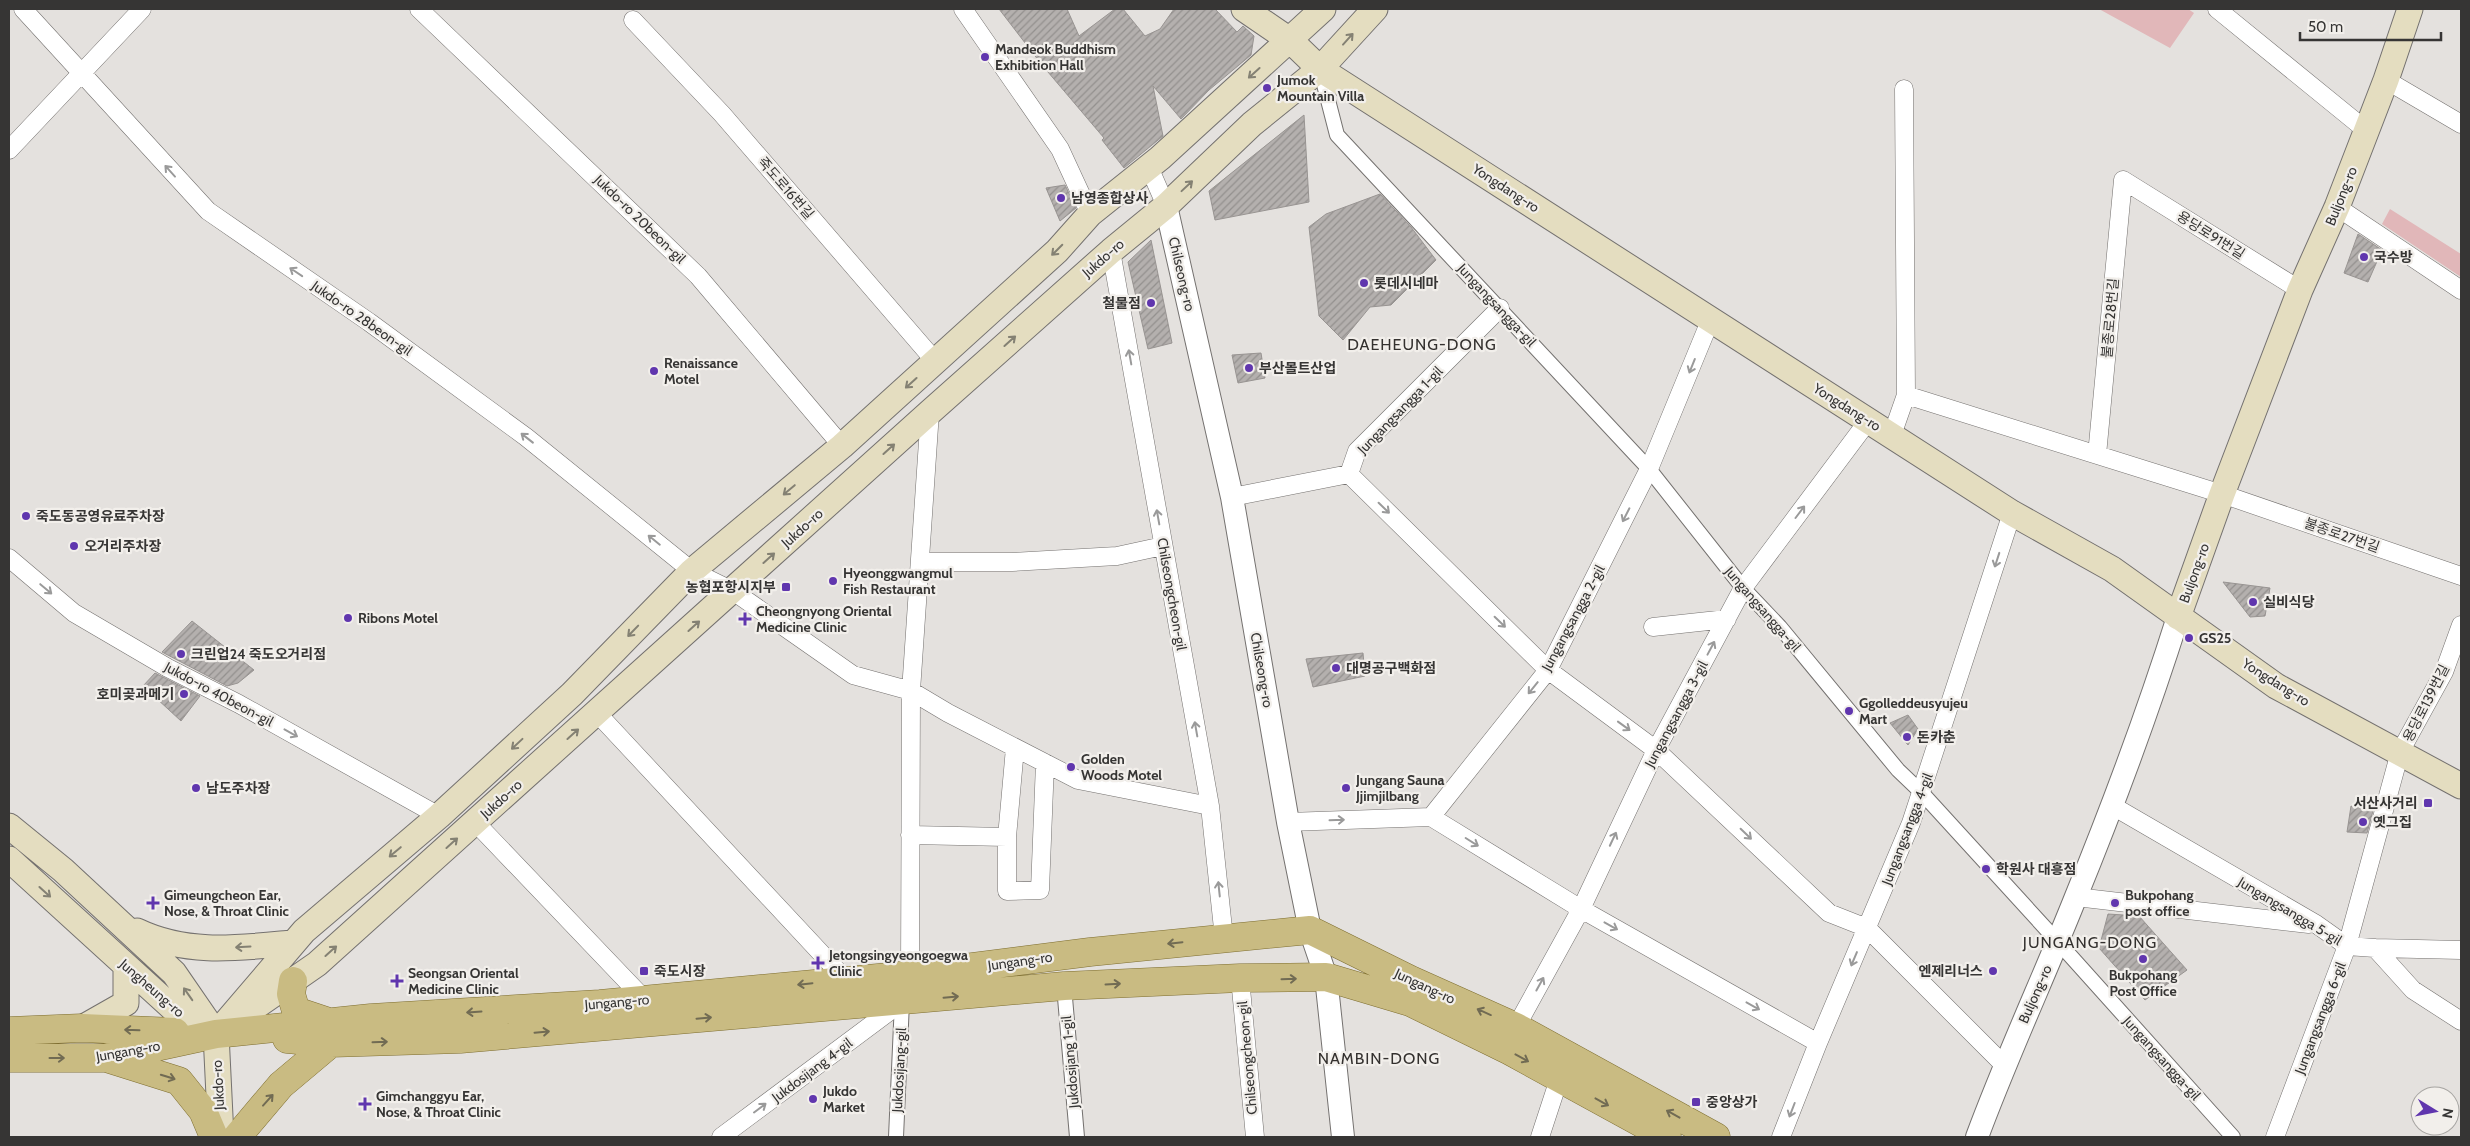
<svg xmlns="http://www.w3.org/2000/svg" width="2470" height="1146" viewBox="0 0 2470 1146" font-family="Cabin,'Noto Sans KR',sans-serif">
<defs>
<pattern id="building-hatch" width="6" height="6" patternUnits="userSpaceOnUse" patternTransform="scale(1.25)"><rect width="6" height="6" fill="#b4b0ae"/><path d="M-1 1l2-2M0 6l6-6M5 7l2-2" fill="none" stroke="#93908e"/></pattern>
</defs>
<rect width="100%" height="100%" fill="#e4e1de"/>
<path fill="#e1b7b9" d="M2099,9H2188L2194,13L2170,48Z
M2390,209L2461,254V277L2382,224Z"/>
<path fill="url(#building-hatch)" stroke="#989492" d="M999,9H1067L1079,36L1115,9H1123L1145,36L1160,29L1174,9H1215L1237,32L1243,26L1254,36L1251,55L1209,90L1181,119L1153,86L1163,136L1124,168L1102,140L1104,138L1042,65Z
M1304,115L1309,202L1215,220L1209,191Z
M1065,185L1076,208L1060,221L1046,188Z
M1380,194L1411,227L1436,260L1391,305L1370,307L1343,340L1319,316L1309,227L1326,214Z
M2358,234L2382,250L2368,282L2344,273Z
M1151,240L1172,343L1148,349L1128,262Z
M1261,353L1265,378L1238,383L1232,355Z
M2223,582L2270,588L2265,616L2250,617Z
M192,621L254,670L238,683L227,686L162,652Z
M1363,653L1365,676L1313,687L1306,659Z
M155,673L200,696L181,721L143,686Z
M1908,715L1918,729L1908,745L1890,723Z
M2351,806L2373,811L2367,833L2347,832Z
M2108,914L2139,916L2187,970L2145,1000L2099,948Z"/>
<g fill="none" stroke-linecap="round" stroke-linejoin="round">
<defs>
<path id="pedestrian" d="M1320,69L1337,135L1649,469L1743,588L1780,627L1898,770L1922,793L2058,942L2233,1137
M1064,986L1077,1137
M896,1137L902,1002"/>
<path id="minor" d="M23,9L208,211L369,322L526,437L692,571L733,591L853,675L911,691L948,713L1078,780L1210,806
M419,9L698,276L842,446
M963,9L1060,149L1090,214
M2217,9L2367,131
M633,20L722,114L935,361
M2386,80L2461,124
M9,150L142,9
M1149,167L1166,206
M2337,207L2461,290
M1111,251L1210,806L1224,938
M1906,395L2222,494L2461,576
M1892,435L1906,395L1904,89
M2097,455L2123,180L2300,290
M1349,474L1548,670L1656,750L1829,913L1867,928L2004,1065
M1232,497L1349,474L1357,451L1500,308
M9,558L74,613L168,668L239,704L439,816
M920,562H1012L1117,556L1163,546
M1653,627L1727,619
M597,713L846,980
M2111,805L2316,924L2347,946L2375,948L2413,990L2461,1021
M1431,817L1581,909L1818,1043
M475,822L645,1000
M1288,822L1431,817L1548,670L1649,469L1710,321
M910,835L1007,837V891L1040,890L1045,763
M1007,837L1015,748
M2076,897L2309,924
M2375,948L2461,950
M910,975L911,691L930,412
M1240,978L1255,1137
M1516,1027L1581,909L1656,750L1743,588L1868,421
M721,1137L902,1002
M1540,1137L1559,1079
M1781,1137L1818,1043L1911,823L2012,513
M2275,1137L2347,946L2400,752L2444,672L2461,625"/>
<path id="tertiary" d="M1166,206L1232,497L1288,822L1310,930L1326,977L1343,1137
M1977,1137C2007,1056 2043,979 2075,899C2113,806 2148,712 2178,617"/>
<path id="secondary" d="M1244,9L1291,41L1320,69L2012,513L2112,569L2276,686L2461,786
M2178,617L2222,494L2300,290L2337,207L2386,80L2410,9
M9,826L63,870L174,973L216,1034
M9,859L178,1013L212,1032
M137,931C187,955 238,948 292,943
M242,1016L317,964L930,412L1111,251L1166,206L1252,124L1320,69L1375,9
M82,1028L126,1003V966
M221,1137L216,1034L304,931L439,816L572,694L692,571L842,446L1057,251L1090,214L1160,158L1323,9"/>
<path id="primary" d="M293,981L291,994L296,1011L326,1021
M9,1031L82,1028L175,1032
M287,1039L331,1043L460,1039L1064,986L1240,978L1326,977L1410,1002L1510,1051L1667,1137
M9,1058H105L216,1034L371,1018L600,1004L910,975L1090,952L1310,930L1411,980L1516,1027L1716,1137
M106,1058L179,1081L203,1111L214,1137
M237,1137L281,1085L331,1043"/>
</defs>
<use href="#pedestrian" stroke="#74716f" stroke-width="16"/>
<use href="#minor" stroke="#74716f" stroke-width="19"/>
<use href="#tertiary" stroke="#74716f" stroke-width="24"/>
<use href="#secondary" stroke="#74716f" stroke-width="27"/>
<use href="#primary" stroke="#7e6e30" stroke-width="29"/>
<use href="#pedestrian" stroke="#fff" stroke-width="14"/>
<use href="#minor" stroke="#fff" stroke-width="18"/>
<use href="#tertiary" stroke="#fff" stroke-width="22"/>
<use href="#secondary" stroke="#e4ddc0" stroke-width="25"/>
<use href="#primary" stroke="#c9bb82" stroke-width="28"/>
</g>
<defs><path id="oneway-shaft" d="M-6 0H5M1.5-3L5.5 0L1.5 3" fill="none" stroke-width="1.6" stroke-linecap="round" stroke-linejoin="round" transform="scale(1.25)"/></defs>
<g stroke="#848173">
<use href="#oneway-shaft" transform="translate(1348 39) rotate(-48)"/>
<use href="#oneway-shaft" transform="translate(1254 73) rotate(138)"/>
<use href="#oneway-shaft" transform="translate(1187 186) rotate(-43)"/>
<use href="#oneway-shaft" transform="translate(1057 250) rotate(135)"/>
<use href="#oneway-shaft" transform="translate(1010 341) rotate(-42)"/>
<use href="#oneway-shaft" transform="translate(911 383) rotate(138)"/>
<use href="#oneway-shaft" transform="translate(889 449) rotate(-42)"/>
<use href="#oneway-shaft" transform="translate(789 490) rotate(140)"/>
<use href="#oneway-shaft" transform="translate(769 558) rotate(-42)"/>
<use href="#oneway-shaft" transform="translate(694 626) rotate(-42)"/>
<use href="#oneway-shaft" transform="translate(633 631) rotate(134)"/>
<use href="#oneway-shaft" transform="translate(573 734) rotate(-42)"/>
<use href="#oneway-shaft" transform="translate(517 744) rotate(137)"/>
<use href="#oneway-shaft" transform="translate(452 843) rotate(-42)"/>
<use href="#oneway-shaft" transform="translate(395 852) rotate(140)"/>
<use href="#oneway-shaft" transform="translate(45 892) rotate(42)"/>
<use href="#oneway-shaft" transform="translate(243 947) rotate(177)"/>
<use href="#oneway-shaft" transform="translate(331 951) rotate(-42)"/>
<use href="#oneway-shaft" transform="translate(188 994) rotate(-125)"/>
</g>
<g stroke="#9a9a9a">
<use href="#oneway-shaft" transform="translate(170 171) rotate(-132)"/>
<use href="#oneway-shaft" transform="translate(296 272) rotate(-146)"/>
<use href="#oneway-shaft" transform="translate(1130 357) rotate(-100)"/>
<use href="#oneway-shaft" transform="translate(1692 366) rotate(112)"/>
<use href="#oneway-shaft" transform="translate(527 438) rotate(-142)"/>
<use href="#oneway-shaft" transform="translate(1384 508) rotate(44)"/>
<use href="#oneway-shaft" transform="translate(1800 512) rotate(-53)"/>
<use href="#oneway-shaft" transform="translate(1626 515) rotate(117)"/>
<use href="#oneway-shaft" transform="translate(1158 517) rotate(-100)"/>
<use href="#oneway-shaft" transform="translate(654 540) rotate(-141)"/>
<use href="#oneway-shaft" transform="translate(1997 560) rotate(108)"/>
<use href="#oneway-shaft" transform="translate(46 589) rotate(40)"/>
<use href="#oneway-shaft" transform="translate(1500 622) rotate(44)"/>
<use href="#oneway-shaft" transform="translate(1711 648) rotate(-62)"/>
<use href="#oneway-shaft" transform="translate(1533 688) rotate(129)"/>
<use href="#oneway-shaft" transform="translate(1624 726) rotate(36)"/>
<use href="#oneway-shaft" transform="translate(1196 729) rotate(-100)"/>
<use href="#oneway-shaft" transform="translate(291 733) rotate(29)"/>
<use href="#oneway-shaft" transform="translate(1337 820) rotate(-2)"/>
<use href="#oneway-shaft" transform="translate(1746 834) rotate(44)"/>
<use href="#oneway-shaft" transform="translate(1613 839) rotate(-65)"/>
<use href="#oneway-shaft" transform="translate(1472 842) rotate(32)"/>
<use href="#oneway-shaft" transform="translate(1219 889) rotate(-96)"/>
<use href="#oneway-shaft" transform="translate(1611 926) rotate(29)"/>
<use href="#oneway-shaft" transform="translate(1854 959) rotate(113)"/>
<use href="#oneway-shaft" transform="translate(1540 984) rotate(-61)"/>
<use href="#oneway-shaft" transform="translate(1753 1006) rotate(29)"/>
<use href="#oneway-shaft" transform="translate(760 1108) rotate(-37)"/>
<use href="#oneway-shaft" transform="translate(1792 1110) rotate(111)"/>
</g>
<g stroke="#716b53">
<use href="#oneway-shaft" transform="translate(1175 943) rotate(174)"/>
<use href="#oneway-shaft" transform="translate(1289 979) rotate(-2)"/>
<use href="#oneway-shaft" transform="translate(805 984) rotate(174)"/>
<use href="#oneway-shaft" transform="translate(1113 984) rotate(-3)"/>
<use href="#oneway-shaft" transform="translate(951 997) rotate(-5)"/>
<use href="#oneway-shaft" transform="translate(474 1012) rotate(176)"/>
<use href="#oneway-shaft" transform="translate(1484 1012) rotate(-156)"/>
<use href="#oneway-shaft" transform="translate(704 1018) rotate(-5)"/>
<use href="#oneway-shaft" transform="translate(132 1030) rotate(-178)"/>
<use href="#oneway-shaft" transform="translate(542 1032) rotate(-5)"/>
<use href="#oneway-shaft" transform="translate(380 1042) rotate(-2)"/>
<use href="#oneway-shaft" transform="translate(57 1058)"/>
<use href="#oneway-shaft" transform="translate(1522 1058) rotate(29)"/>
<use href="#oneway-shaft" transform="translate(168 1077) rotate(17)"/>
<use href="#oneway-shaft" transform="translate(268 1100) rotate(-48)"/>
<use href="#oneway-shaft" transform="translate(1602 1102) rotate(29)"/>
<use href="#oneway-shaft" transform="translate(1673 1114) rotate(-151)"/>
</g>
<g fill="#6036ae" stroke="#f2efeb" stroke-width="2">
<circle cx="985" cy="57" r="5"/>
<circle cx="1267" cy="88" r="5"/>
<circle cx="1061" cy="198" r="5"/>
<circle cx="2364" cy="257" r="5"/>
<circle cx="1364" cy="283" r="5"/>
<circle cx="1151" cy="303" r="5"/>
<circle cx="1249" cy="368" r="5"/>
<circle cx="654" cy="371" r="5"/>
<circle cx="26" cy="516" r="5"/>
<circle cx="74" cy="546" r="5"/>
<circle cx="833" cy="581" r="5"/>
<rect x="781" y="582" width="10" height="10" rx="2.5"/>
<circle cx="2253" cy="602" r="5"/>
<circle cx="348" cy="618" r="5"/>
<path d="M742.5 611.5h5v5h5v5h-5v5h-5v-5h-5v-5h5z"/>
<circle cx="2189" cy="638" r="5"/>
<circle cx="181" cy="654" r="5"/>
<circle cx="1336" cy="668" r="5"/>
<circle cx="184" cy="694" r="5"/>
<circle cx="1849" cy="711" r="5"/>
<circle cx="1907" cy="737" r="5"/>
<circle cx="1071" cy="767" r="5"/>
<circle cx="196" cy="788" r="5"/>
<circle cx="1346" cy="788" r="5"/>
<rect x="2423" y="798" width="10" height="10" rx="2.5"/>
<circle cx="2363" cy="822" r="5"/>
<circle cx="1986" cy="869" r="5"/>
<path d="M150.5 895.5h5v5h5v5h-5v5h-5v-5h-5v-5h5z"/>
<circle cx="2115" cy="903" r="5"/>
<circle cx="2143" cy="959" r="5"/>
<path d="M815.5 955.5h5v5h5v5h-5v5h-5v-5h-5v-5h5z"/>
<rect x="639" y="966" width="10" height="10" rx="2.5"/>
<circle cx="1993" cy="971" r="5"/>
<path d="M394.5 973.5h5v5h5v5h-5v5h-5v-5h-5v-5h5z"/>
<circle cx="813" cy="1099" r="5"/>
<rect x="1691" y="1097" width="10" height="10" rx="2.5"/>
<path d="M362.5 1096.5h5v5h5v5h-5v5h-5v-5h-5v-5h5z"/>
</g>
<g text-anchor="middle" stroke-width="4.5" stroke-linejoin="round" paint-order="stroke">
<g font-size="14" font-weight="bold" fill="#363534" stroke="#f2efeb" text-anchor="start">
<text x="995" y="54">Mandeok Buddhism<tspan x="995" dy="16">Exhibition Hall</tspan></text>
<text x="1277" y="85">Jumok<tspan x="1277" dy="16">Mountain Villa</tspan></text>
<text x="1071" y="203">남영종합상사</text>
<text x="2374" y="262">국수방</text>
<text x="1374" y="288">롯데시네마</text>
<text x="1141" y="308" text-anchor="end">철물점</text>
<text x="664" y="368">Renaissance<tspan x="664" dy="16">Motel</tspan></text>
<text x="1259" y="373">부산볼트산업</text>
<text x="36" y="521">죽도동공영유료주차장</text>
<text x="84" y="551">오거리주차장</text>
<text x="843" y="578">Hyeonggwangmul<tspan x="843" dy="16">Fish Restaurant</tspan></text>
<text x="776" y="592" text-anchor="end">농협포항시지부</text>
<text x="2263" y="607">실비식당</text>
<text x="756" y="616">Cheongnyong Oriental<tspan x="756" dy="16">Medicine Clinic</tspan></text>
<text x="358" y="623">Ribons Motel</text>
<text x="2199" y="643">GS25</text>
<text x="191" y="659">크린업24 죽도오거리점</text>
<text x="1346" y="673">대명공구백화점</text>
<text x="174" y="699" text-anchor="end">호미곶과메기</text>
<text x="1859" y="708">Ggolleddeusyujeu<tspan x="1859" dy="16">Mart</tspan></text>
<text x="1917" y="742">돈카춘</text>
<text x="1081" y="764">Golden<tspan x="1081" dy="16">Woods Motel</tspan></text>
<text x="1356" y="785">Jungang Sauna<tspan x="1356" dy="16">Jjimjilbang</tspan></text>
<text x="206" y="793">남도주차장</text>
<text x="2418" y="808" text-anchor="end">서산사거리</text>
<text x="2373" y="827">옛그집</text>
<text x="1996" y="874">학원사 대흥점</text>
<text x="164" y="900">Gimeungcheon Ear,<tspan x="164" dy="16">Nose, &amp; Throat Clinic</tspan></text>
<text x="2125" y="900">Bukpohang<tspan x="2125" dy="16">post office</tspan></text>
<text x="829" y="960">Jetongsingyeongoegwa<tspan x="829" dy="16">Clinic</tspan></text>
<text x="654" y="976">죽도시장</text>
<text x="1983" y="976" text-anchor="end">엔제리너스</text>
<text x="408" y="978">Seongsan Oriental<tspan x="408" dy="16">Medicine Clinic</tspan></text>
<text x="2143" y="980" text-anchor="middle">Bukpohang<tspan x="2143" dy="16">Post Office</tspan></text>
<text x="823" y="1096">Jukdo<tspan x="823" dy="16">Market</tspan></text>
<text x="376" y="1101">Gimchanggyu Ear,<tspan x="376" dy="16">Nose, &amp; Throat Clinic</tspan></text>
<text x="1706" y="1107">중앙상가</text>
</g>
<g font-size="14" fill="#363534" stroke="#f2efeb">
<text transform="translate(786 188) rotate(49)" y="5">죽도로16번길</text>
<text transform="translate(1506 188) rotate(33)" y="5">Yongdang-ro</text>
<text transform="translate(2341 196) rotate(-68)" y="5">Buljong-ro</text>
<text transform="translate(640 219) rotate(44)" y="5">Jukdo-ro 20beon-gil</text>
<text transform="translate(2211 235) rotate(32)" y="5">용당로91번길</text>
<text transform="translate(1103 258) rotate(-41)" y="5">Jukdo-ro</text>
<text transform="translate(1182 274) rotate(77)" y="5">Chilseong-ro</text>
<text transform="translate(1497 305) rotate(47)" y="5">Jungangsangga-gil</text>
<text transform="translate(362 318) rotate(35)" y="5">Jukdo-ro 28beon-gil</text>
<text transform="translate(2110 318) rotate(-85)" y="5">불종로28번길</text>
<text transform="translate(1847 407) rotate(32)" y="5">Yongdang-ro</text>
<text transform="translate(1400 410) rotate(-46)" y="5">Jungangsangga 1-gil</text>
<text transform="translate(802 528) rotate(-42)" y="5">Jukdo-ro</text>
<text transform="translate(2342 535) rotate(19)" y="5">불종로27번길</text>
<text transform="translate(2194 573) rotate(-70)" y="5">Buljong-ro</text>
<text transform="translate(1172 594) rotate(80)" y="5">Chilseongcheon-gil</text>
<text transform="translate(1763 609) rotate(49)" y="5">Jungangsangga-gil</text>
<text transform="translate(1573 618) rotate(-62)" y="5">Jungangsangga 2-gil</text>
<text transform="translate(1262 670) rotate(80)" y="5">Chilseong-ro</text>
<text transform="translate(2276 682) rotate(32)" y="5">Yongdang-ro</text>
<text transform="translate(219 694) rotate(28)" y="5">Jukdo-ro 40beon-gil</text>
<text transform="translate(2426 703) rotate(-63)" y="5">용당로139번길</text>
<text transform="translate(1676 714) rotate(-62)" y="5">Jungangsangga 3-gil</text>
<text transform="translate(501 799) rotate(-42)" y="5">Jukdo-ro</text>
<text transform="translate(1907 829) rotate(-69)" y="5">Jungangsangga 4-gil</text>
<text transform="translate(2290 911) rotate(31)" y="5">Jungangsangga 5-gil</text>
<text transform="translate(1020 961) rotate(-8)" y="5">Jungang-ro</text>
<text transform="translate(1425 986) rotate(25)" y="5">Jungang-ro</text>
<text transform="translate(152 988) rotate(41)" y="5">Jungheung-ro</text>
<text transform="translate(2035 994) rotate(-66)" y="5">Buljong-ro</text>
<text transform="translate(617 1002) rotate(-5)" y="5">Jungang-ro</text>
<text transform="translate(2320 1018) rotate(-69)" y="5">Jungangsangga 6-gil</text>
<text transform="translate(128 1051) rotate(-10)" y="5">Jungang-ro</text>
<text transform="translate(1247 1058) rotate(-95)" y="5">Chilseongcheon-gil</text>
<text transform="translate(2162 1058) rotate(48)" y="5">Jungangsangga-gil</text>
<text transform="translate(1070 1062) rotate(-95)" y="5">Jukdosijang 1-gil</text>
<text transform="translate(812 1070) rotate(-37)" y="5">Jukdosijang 4-gil</text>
<text transform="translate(899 1070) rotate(-87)" y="5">Jukdosijang-gil</text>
<text transform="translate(218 1085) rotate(-93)" y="5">Jukdo-ro</text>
</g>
<g font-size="16" letter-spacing="1" fill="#34312f" stroke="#f2efeb">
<text x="1422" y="350">DAEHEUNG-DONG</text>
<text x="2090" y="948">JUNGANG-DONG</text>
<text x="1379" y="1064">NAMBIN-DONG</text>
</g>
</g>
<rect width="2470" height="1146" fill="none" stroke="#363534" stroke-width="20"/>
<g transform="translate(2435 1111) rotate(100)"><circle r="24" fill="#f2efeb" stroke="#a7a5a2"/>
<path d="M0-4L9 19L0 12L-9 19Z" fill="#6036ae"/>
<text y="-8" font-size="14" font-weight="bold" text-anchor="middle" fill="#363534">N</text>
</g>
<path d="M2300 32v8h141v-8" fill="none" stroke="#363534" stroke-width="2.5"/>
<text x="2308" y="32" font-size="15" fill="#363534" stroke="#f2efeb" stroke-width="4" paint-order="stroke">50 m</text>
</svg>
